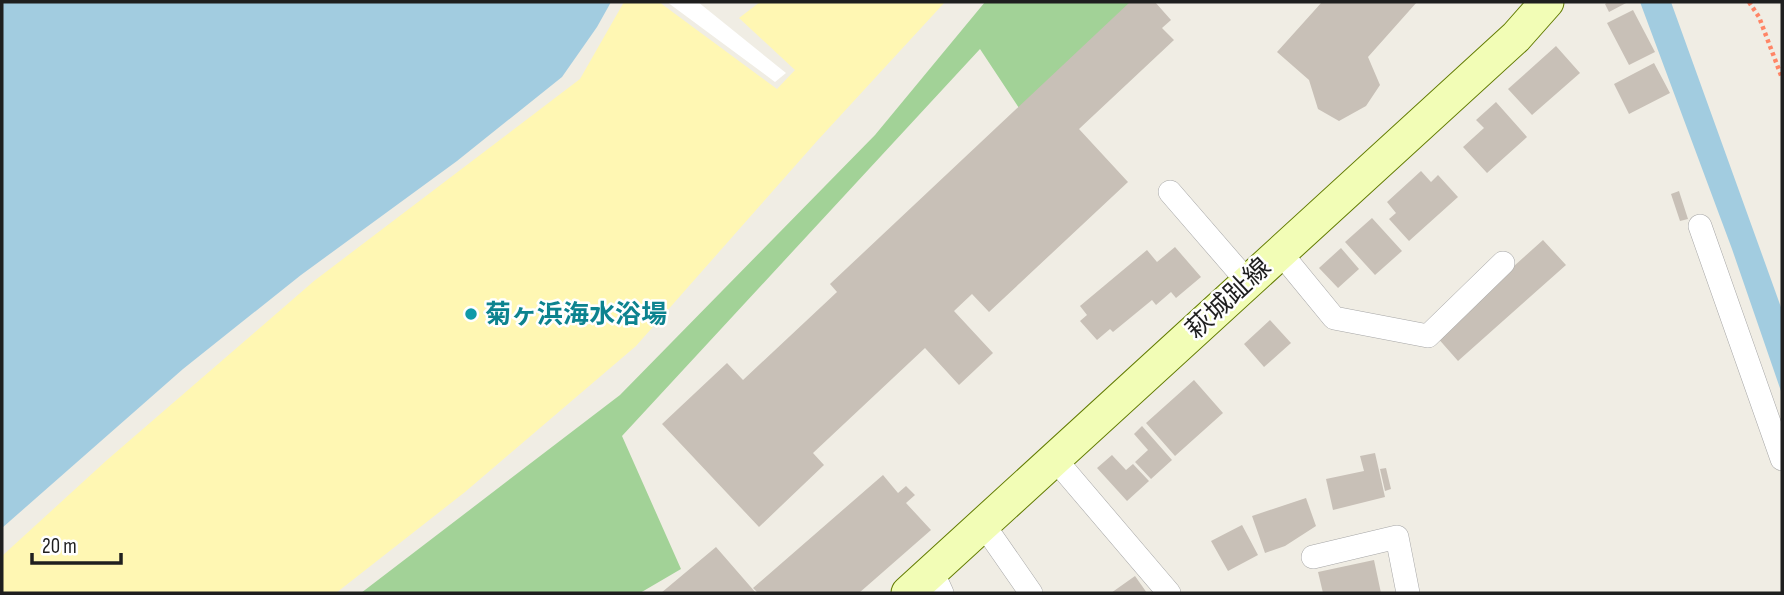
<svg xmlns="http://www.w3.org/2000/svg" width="1784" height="595" viewBox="0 0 1784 595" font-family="'Sofia Sans Condensed','Noto Sans JP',sans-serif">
<rect width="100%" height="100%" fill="#f0ede4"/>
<path fill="#a2d297" d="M985,2H1132L1025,117L980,49L622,436L681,569L640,593H361L620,395L875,135Z"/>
<path fill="#fff7b3" d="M624,2H659L777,89L795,70L739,18L760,2H945L817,141L636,346L465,492L336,593H2V556L107,460L314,281L580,79Z"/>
<path fill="#a2cce0" d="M2,2H611L597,27L562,77L457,161L301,275L183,369L2,528Z
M1640,2H1671L1782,310V394L1732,249Z"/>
<path fill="#fff" d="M667,2H698L786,73L775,82Z"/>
<path fill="#c8c0b7" d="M1130,2H1155L1171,20L1162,28L1174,40L1079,129L1128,182L989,312L972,294L954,311L993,353L959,385L925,348L813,453L824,465L759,527L662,424L727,363L743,380L837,292L830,284Z
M1322,2H1417L1368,57L1380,85L1366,106L1339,121L1318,109L1309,80L1277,52Z
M1608,2H1628L1609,12L1605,4Z
M1633,10L1655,52L1629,65L1607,23Z
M1556,46L1580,73L1532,115L1508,89Z
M1654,63L1670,93L1629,114L1614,84Z
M1496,102L1527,137L1487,173L1463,147L1484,128L1476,120Z
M1421,171L1431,182L1438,175L1458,197L1409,241L1389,219L1396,213L1387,202Z
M1679,191L1688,219L1680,221L1671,194Z
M1372,218L1402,251L1375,275L1345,242Z
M1543,240L1566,265L1458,361L1436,336Z
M1175,247L1201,277L1176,298L1171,292L1156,305L1152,300L1113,332L1110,329L1097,340L1080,321L1087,315L1080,306L1147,250L1157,262Z
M1341,248L1359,269L1338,288L1319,268Z
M1270,320L1291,343L1264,367L1244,344Z
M1194,380L1223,413L1175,456L1146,423Z
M1142,426L1172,460L1151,479L1135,462L1148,450L1134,434Z
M1375,453L1385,497L1333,510L1326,479L1364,471L1360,456Z
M1112,455L1126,470L1133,464L1149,481L1127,501L1097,468Z
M1386,468L1391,489L1385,491L1380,469Z
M883,475L898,493L906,486L915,495L906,503L931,530L859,593H758L753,588Z
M1306,498L1316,526L1285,546L1265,553L1252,516Z
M1242,525L1258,555L1228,571L1211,541Z
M716,547L756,593H661Z
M1374,560L1381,593H1323L1318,572Z
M1135,576L1147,593H1111Z"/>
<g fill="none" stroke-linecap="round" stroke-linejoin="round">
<defs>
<path id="minor" d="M1170,192L1247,281
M1700,226L1782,459
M1279,251L1334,318L1428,336L1503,263
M1054,458L1169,593
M983,524L1031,593
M1313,557L1397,537L1408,593
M932,571L942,593"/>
<path id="secondary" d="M908,593L1516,37L1547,2"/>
</defs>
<use href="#minor" stroke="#a6a6a6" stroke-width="24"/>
<use href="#secondary" stroke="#627b00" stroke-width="35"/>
<path stroke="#ff8566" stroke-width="4.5" stroke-dasharray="3.5 3.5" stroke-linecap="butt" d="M1749,2L1759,17L1782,78"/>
<use href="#minor" stroke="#fff" stroke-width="23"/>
<use href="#secondary" stroke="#f2fdb6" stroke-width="33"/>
</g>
<circle fill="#0f9aa8" stroke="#fff" stroke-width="2.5" cx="471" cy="314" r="7"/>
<g text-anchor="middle" stroke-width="5" stroke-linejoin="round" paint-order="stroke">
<g font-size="26" fill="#1f1f1f" stroke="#fff">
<text transform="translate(1228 298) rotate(-43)" y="9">萩城趾線</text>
</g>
<g font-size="26" font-weight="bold" fill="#0d838f" stroke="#fff" text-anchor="start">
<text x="485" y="323">菊ヶ浜海水浴場</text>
</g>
</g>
<rect width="1784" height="595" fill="none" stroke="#1f1f1f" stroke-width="7"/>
<path d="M32 553v10h89v-10" fill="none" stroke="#1f1f1f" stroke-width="3.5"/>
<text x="42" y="553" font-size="21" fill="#1f1f1f" stroke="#ffffff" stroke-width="5" paint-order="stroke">20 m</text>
</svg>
